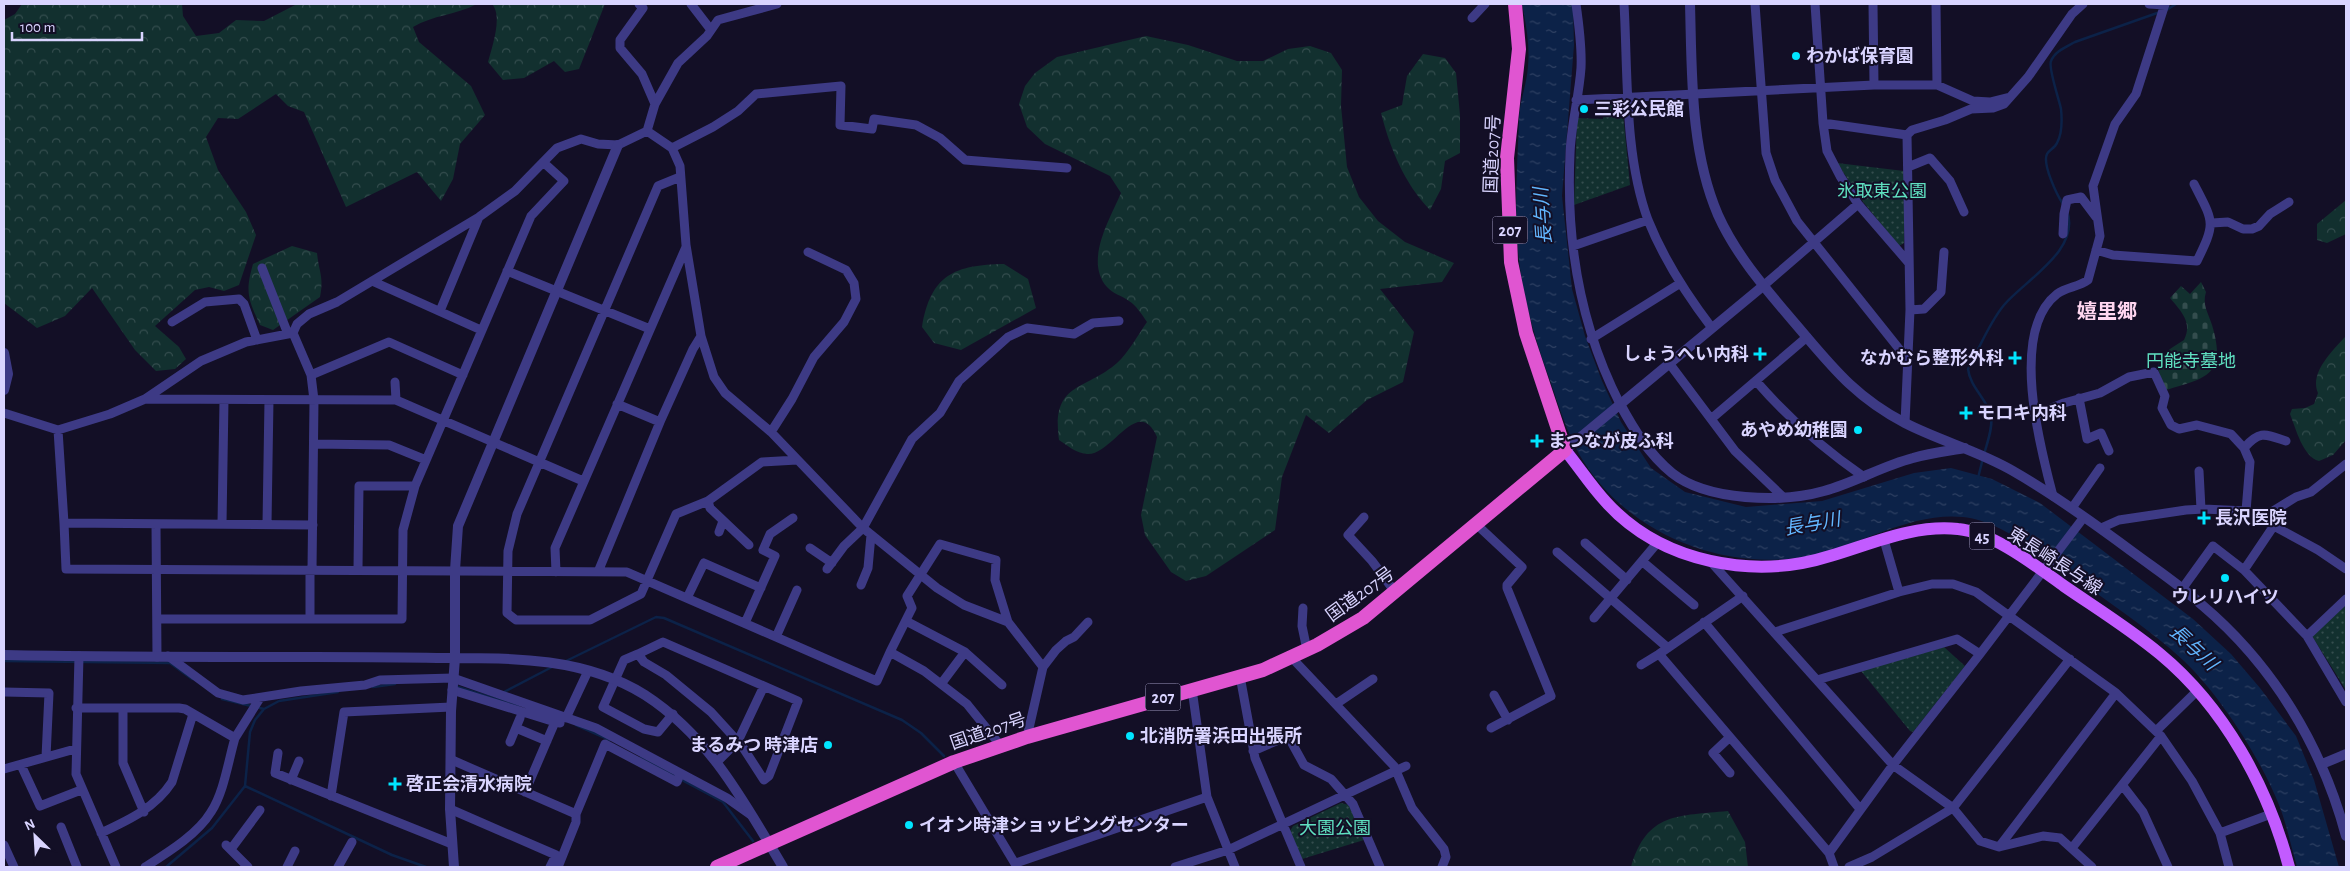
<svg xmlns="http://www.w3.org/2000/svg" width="2350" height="871" viewBox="0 0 2350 871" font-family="'Alegreya Sans','Noto Sans JP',sans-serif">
<defs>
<pattern id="grass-dots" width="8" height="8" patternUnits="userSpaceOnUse" patternTransform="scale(1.25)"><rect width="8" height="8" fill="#12302f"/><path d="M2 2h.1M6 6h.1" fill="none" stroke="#344d4e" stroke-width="1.8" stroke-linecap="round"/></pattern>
<pattern id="forest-crowns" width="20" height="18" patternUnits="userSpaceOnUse" patternTransform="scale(1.25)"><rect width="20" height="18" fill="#12302f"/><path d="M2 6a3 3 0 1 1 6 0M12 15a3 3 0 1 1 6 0" fill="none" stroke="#344d4e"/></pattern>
<pattern id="cemetery-stones" width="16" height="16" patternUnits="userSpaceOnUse" patternTransform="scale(1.25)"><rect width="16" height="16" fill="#12302f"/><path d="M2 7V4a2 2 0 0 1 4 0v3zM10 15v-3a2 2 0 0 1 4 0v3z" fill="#344d4e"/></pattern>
<pattern id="water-ripples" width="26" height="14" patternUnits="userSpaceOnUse" patternTransform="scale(1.25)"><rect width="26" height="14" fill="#0c2248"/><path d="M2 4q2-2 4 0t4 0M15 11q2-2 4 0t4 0" fill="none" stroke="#2f4163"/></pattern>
</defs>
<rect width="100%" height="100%" fill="#130f26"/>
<path fill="url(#grass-dots)" d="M1604,103H1622L1630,185L1574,205L1577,118L1603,119Z
M1837,163L1904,171V243L1899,246L1864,203Z
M2346,605V690L2312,636Z
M1944,647L1965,666L1913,732L1910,731L1861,671Z
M1341,803L1349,805L1364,840L1302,859L1290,831L1293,826Z"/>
<path fill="url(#forest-crowns)" d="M22,4H182L183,16L196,36L219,33L236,20L264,21L297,4H477C456,15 433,15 413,27L419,42L471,86L485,115L460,144L453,179L441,201L417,172L346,207L304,112L288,106L276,94L238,119L218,118L206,137L218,170L246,212L256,235L239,285L224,291L209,287L195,290L155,326L179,347L186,359L175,369L156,371L135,350L92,288L65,316L37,328L4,303V20L15,14Z
M492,4H605L579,69L565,72L554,61L524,78L503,80L488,62C492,47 503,16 492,4Z
M1146,36L1188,45L1237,61H1263L1288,49L1310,46L1331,53L1342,70L1341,106L1347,167L1359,197L1378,221L1405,242L1454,263L1442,282L1380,289L1414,332L1403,382L1367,400L1329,433L1306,415L1282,477L1275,530L1206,576L1186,581L1171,572L1145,535L1141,515L1157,437C1138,394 1112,456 1087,454C1076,453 1068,446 1059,440C1051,382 1085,391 1117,363C1128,353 1138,335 1147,322C1142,315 1136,305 1129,301C1121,295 1113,294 1107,287C1084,261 1110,219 1121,193L1110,176L1045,144L1027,127L1019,104L1025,86L1035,73L1057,57Z
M1423,54L1445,58L1456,73L1460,115V153L1445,161L1441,189L1430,210C1404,183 1390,148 1381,113L1402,105L1407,76Z
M2346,200V234L2327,243L2317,240V224Z
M292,246L317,253C319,273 324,276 320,297L273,330L260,325C248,299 245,292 253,264Z
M1004,264L1028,279L1036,308L961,350L934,343L922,327C931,274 955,265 1004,264Z
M2346,336V440L2333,455L2319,461C2303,457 2296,429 2290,414L2292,409L2305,408L2314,404L2318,393C2309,373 2333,350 2346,336Z
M1728,811L1745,842L1748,867H1631C1647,812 1678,816 1728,811Z"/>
<path fill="url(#cemetery-stones)" d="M2201,282L2206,292C2202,305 2208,312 2212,325C2227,375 2207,378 2166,390C2152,360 2157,357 2184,340C2193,323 2181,311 2170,298L2181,286L2190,294Z"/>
<path fill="url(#water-ripples)" d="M1522,4H1573L1574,45L1562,196L1572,289L1585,336L1602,381L1621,422L1651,468L1685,492L1746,507L1822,501L1914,473L1951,468L1992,479L2040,503L2193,619L2231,654L2260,688L2296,736L2314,780L2339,867H2297C2292,849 2288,831 2282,813C2265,765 2221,696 2184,661C2150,629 2110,604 2073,576C2044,555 1998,520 1963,517C1911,512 1863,544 1814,555C1725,574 1625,534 1579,454C1567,432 1559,407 1551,383C1538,348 1527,312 1521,275C1513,224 1517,172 1519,121C1519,102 1527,85 1528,66C1530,46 1526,24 1522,4Z"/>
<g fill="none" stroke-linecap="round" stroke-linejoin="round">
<path stroke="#0c2248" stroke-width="2.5" d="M2165,11L2176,4
M2063,204C2057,195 2042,164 2047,154C2049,150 2055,148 2057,143C2062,134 2062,119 2061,109C2059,99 2048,68 2051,61C2055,51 2066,47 2075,42L2160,12
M1985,451C1988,440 1993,427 1991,415C1986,398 1970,387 1968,369C1979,349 1989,323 2004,305C2025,280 2081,250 2067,211
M1978,478L1982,462
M4,661L170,663L192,679
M564,662L656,617L664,618L902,720L921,733L944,756
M455,686L519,706
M373,687L395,684
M504,692L552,667
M222,699L264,709
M576,725L610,740
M641,757L676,776
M680,779L723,802L753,841
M245,786L392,855L426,867
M166,867L212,828L245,786L250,732L255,720L264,709L279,701L338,692"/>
<path stroke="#3d3a85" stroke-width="9" d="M639,4L643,8L620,40V48L642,74L655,104
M691,4L711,30
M1576,4C1579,25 1582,47 1581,68C1579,97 1571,125 1570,154C1566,241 1580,326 1620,404
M1624,4C1628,72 1624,155 1648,220C1664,260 1686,294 1712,328
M1755,4L1766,153L1775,180L1797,221L1908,360
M1815,4L1823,123L1827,151L1840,176L1858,204L1908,262
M1873,4L1874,85
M1936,4L1937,85
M2149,4L2165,5
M1472,18L1485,4
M1576,100L1874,85H1937L1973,101L1990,102L2010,97
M1823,123L1907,135L1912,130L1945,120L1971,109L1993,108L2004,104L2028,77L2072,14L2083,4
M647,131L655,104L678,63L707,36L718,20L777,4
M672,148L713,127L738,111L756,94L841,86L840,125L872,129L874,119L916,125L940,138L965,160L1067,168
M1908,167L1930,158L1950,181L1964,212
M680,177L658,186L517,514L508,551L507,613L516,620H590L641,594L676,514L708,501L762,462L797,460
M2212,223L2228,222L2243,229H2252L2259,226L2270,214L2289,202
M2063,234L2064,214L2067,200L2081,197L2096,217
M1573,246L1648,220
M2096,250L2113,255L2197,261C2216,222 2214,223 2194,184
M262,268L288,334
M507,271L650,329
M372,281L481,330
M1763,286L1858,204
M1910,310L1924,309L1941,292L1944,252
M440,311L479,217
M172,322L205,302L239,299L244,304L257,340
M293,333L311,375L314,400L312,570
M1591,339L1679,284
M1669,363L1735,451L1782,496
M311,375L389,342L463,375
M1756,381C1789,419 1822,448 1864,477
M395,382L396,400
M2079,398L2087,439L2101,433L2109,451
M145,399L396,400L583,481
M617,404L660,422
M4,413L58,430L110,414L145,399L201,361L246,342L293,333L297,324L309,314L337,302L479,217L515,191L557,148L581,139L598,144L618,145L647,131L672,148L680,166L686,245L701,336L714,377L725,393L771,432L863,528L937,588L964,605L1008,622L1043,667L1027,737
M2035,415L2064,403L2100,393L2129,377L2154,372L2165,396L2162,408L2171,425L2179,429L2197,425L2231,434L2244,448L2250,462L2246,511
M1711,419L1807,337
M1905,423L1910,310L1907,135
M58,430L64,523
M771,432L792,399L814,357L844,322L856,299L854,283L846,270L808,252
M314,444L389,445L426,460
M2244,448C2260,430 2265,434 2286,441
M2199,471L2201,509
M2053,496C2040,447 2009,331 2057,294C2066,287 2079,287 2088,280L2100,236L2093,186L2115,124L2136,94L2165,4
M708,501L710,508L749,545
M2072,508L2100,468
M1364,517L1348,535L1372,561L1395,592
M2260,519L2296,497L2311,492L2346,464
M156,524L157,657
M222,524L224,400
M267,524L269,400
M1476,524L1522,567L1507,585V588L1551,696L1491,728
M313,525L64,523L66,569L627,572L877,681L890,652L924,671L967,704L1000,745
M2101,528L2119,520L2186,510L2204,509L2246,511L2318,550L2346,569
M719,532L723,521
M1884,540L1899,592
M1585,543L1627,580
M810,548L832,563
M1557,552L1668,648
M1643,562L1694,605
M1711,562L1893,765L1953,808L1980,841L1999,847L2043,836L2060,838L2092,867
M358,569L359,486H415
M827,569L844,546L863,528L912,439L940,413L959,381L1008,337L1027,328L1074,334L1093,323L1119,321
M2244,570L2273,527
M556,572L555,548L686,247
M598,572L660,422L693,349L701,336
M861,585L868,568L871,535
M2182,589L2213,546L2244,570L2307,636L2346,702
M1743,596L1659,654L1829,853L1834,867
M687,598L704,563L761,588
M1303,608L1302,626L1307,650
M1594,618L1658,542
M157,619H402L403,530L415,486L531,216L564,181L543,162
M310,619V570
M906,621L965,652L941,684
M1704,622L1860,809
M745,623L775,556L763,550L770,534L793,518
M1775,632L1899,592L1932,584H1953L1976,592L2116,693L2161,736L2192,781L2220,833L2229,867
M2307,636L2346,599
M776,637L797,590
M890,652L912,608L907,596L940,544L996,560L995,580L1008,622
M965,652L1002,685
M638,654L663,642L798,701L769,776L764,780L742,746L711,712L666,675L644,662L638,654L624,660L603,707L644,729L658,732L673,714
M79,656L76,774L116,867
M168,656L218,693L243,700L301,691L365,685L380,680L453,678L596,728L727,798L751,815
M1292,658L1394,766L1412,808L1444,849L1446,857L1442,867
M1641,665L1659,654
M1043,667L1056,650L1066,641L1074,637L1088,622
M1240,676L1255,758L1301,867
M1817,680L1957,639L1980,654
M1192,689L1207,797L1235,867
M452,690L555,722
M4,692L49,693L46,757
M1494,695L1508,720
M1336,704L1373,679
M76,708H179L185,709L235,738C228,762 224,792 211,812C197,835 167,853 145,867
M123,708V763L144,812
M566,718L588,671
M516,728L547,741
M2156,731L2197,691
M235,738L260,698
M510,742L520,718
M1253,751L1288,736L1304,765L1331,779L1353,804L1380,867
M278,753L275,773L452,844
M452,760L576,814L605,744L677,782L680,774
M718,761L738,741L764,686
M954,762L1017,867
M21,765L40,806L81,790
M4,769L75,749
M1730,773L1713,753L1730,737
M291,780L299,761
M2123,786L2143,812L2168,867
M525,792L555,722L560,723
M331,796L344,712L451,707
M450,809L556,855L550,867
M61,827L77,867
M101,833C129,820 155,808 172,782L193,714
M2220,833L2271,814
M4,845L14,867
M226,845L248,867
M1999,847L2116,693
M2072,848L2161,736
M231,849L260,810
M1829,853L1893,765L1980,654L2084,517
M1016,863L1207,797
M287,867L295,851
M338,867L352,842
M558,867L576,822V814
M1175,867L1228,850L1406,766
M1849,867L1872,857L1953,808L2070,659"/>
<path stroke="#3d3a85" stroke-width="10" d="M1690,4C1692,74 1690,150 1718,215C1736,255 1765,288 1793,321C1830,364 1853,396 1905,423C1940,441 1979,451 2013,471C2055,495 2095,524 2134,553C2157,570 2181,586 2202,605C2273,665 2322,746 2346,836
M4,353L8,374L4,390
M1620,404C1634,430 1649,454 1672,473C1707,501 1782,503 1824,491C1854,483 1882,466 1913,458C1930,453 1948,451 1965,448
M1565,450L1763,286
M4,655C107,657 211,657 314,657C355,657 396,657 437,658C508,658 583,656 645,695C710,737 744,802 783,867
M2322,764L2346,754
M454,867L450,809L451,711L455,658V570L458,526L618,145"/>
<path stroke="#c25bff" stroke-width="12" d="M1565,450C1579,467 1591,486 1606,502C1661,563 1754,580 1830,556C1871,544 1915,524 1958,529C1993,532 2036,566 2064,586C2096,608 2130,629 2160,654C2224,707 2268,787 2289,867"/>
<path stroke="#e055d1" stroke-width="14" d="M717,867L954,762L1027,737L1263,670L1317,645L1363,618L1565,450L1526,333L1511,262L1507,158L1519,49L1515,4"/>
</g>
<g fill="#00e5ff" stroke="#130f26" stroke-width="2">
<circle cx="1796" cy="56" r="5"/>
<circle cx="1584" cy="109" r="5"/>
<path d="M1757.5 346.5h5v5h5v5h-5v5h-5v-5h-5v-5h5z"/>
<path d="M2012.5 350.5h5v5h5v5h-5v5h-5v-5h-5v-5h5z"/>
<path d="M1963.5 405.5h5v5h5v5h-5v5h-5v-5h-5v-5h5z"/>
<circle cx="1858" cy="430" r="5"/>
<path d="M1534.5 433.5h5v5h5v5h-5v5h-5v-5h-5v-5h5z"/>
<path d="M2201.5 510.5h5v5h5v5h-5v5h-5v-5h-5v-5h5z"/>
<circle cx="2225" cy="578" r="5"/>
<circle cx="1130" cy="736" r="5"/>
<circle cx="828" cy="745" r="5"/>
<path d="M392.5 776.5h5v5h5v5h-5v5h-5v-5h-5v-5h5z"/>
<circle cx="909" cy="825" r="5"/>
</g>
<g text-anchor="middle" stroke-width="4" stroke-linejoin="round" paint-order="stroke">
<g fill="#130f26" stroke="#9e99be" stroke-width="1">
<rect x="1492.5" y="216.5" width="35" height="27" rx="4"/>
<rect x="1969.5" y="522.5" width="25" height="27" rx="4"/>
<rect x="1145.5" y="683.5" width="35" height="27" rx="4"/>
</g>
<g font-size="16" font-weight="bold" fill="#d9d4ff">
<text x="1510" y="236">207</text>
<text x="1982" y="542">45</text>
<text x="1163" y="703">207</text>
</g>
<g font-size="18" font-weight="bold" fill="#d9d4ff" stroke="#130f26" text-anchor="start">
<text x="1806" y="62">わかば保育園</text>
<text x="1594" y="115">三彩公民館</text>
<text x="1749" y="360" text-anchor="end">しょうへい内科</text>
<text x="2004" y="364" text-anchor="end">なかむら整形外科</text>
<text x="1977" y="419">モロキ内科</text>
<text x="1848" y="436" text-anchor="end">あやめ幼稚園</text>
<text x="1548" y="447">まつなが皮ふ科</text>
<text x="2215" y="524">長沢医院</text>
<text x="2225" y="603" text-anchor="middle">ウレリハイツ</text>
<text x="1140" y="742">北消防署浜田出張所</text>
<text x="818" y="751" text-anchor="end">まるみつ 時津店</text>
<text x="406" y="790">啓正会清水病院</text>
<text x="919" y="831">イオン時津ショッピングセンター</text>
</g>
<g font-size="18" fill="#d9d4ff" stroke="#130f26">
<text transform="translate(1492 154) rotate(-88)" y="6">国道207号</text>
<text transform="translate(2055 561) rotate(33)" y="6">東長崎長与線</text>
<text transform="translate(1360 594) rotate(-36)" y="6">国道207号</text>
<text transform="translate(988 731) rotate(-19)" y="6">国道207号</text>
</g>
<g font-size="18" fill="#5fe0c0" stroke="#130f26">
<text x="1882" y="197">氷取東公園</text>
<text x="2191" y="367">円能寺墓地</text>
<text x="1335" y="834">大園公園</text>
</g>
<g font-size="19" font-style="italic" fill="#62b6ff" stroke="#130f26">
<text transform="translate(1542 216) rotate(-94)" y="7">長与川</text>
<text transform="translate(1812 523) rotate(-10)" y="7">長与川</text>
<text transform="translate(2194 647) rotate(43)" y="7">長与川</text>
</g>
<g font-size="20" font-weight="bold" fill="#ffd6f0" stroke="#130f26">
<text x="2107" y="318">嬉里郷</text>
</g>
</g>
<rect width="2350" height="871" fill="none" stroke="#d9d4ff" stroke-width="10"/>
<g transform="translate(35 836) rotate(335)" stroke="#130f26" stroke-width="4" paint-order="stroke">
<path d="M0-4L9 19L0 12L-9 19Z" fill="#d9d4ff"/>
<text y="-8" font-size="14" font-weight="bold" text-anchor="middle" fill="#d9d4ff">N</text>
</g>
<path d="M12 32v8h130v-8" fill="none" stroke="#d9d4ff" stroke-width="2.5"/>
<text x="20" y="32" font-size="15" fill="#d9d4ff" stroke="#130f26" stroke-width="4" paint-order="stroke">100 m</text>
</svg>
